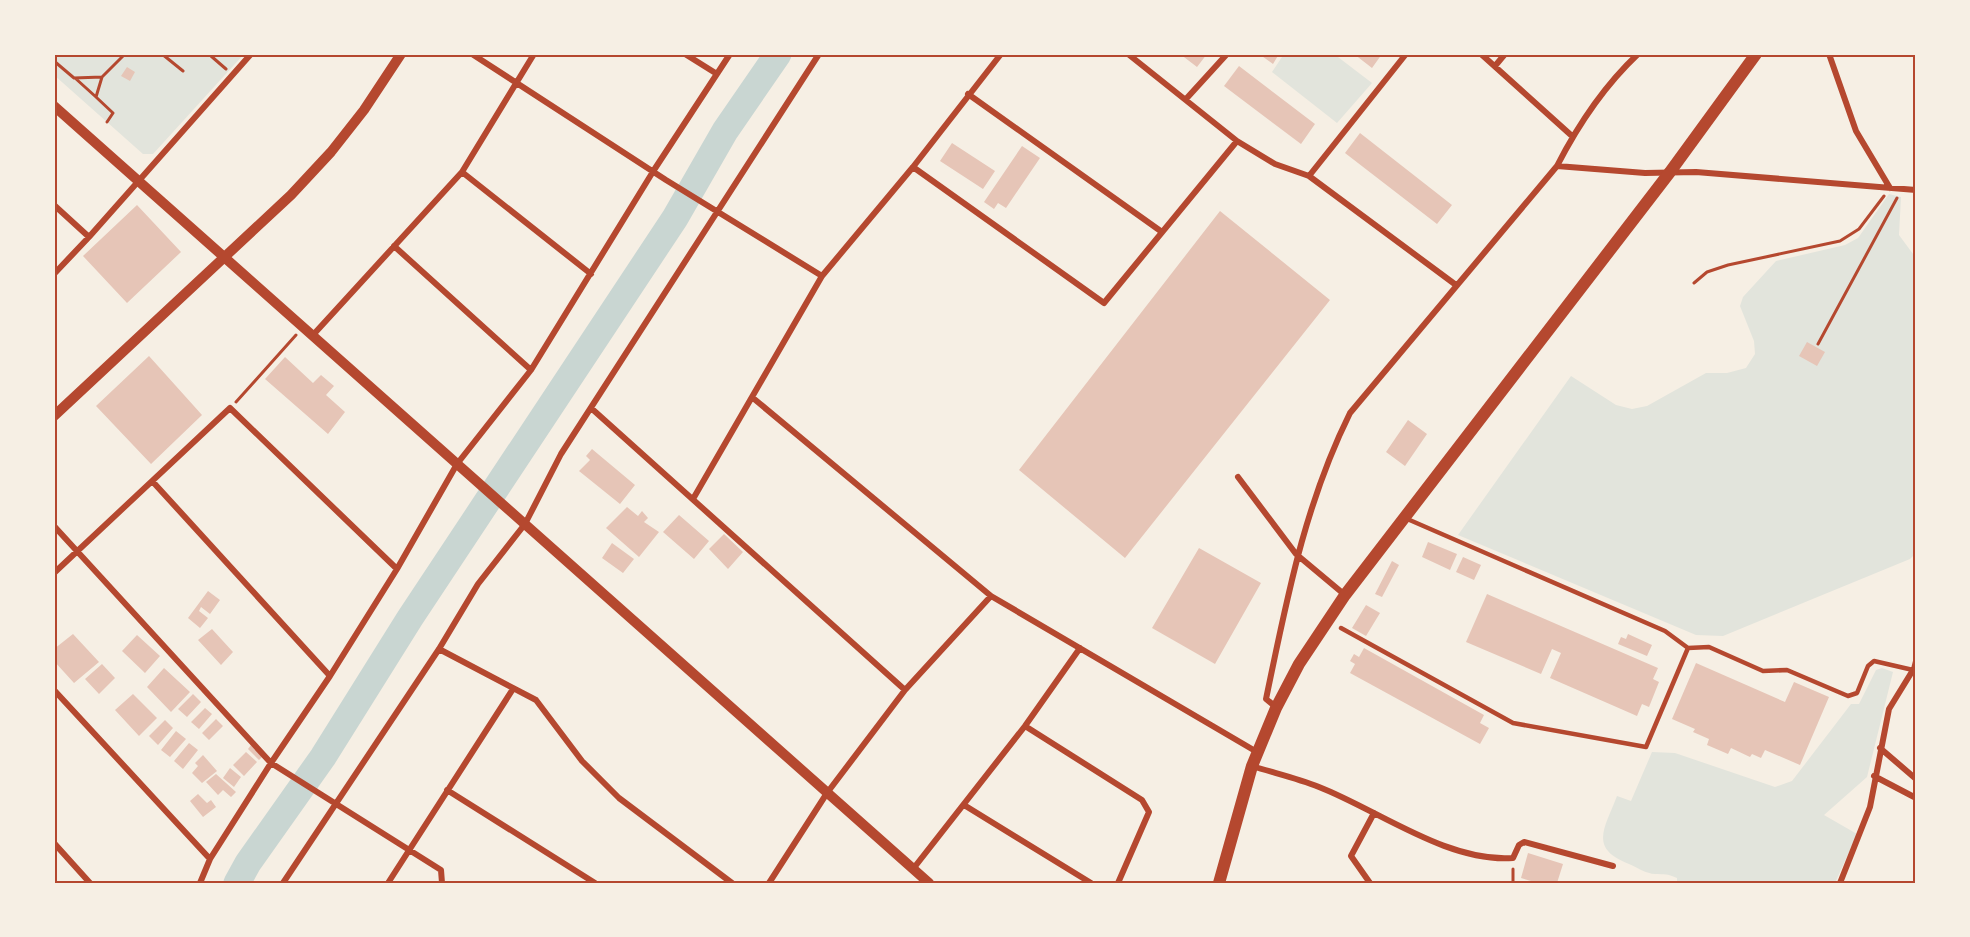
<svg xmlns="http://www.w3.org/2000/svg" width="1970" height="937" viewBox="0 0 1970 937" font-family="Inter,sans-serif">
<rect width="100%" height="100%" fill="#f6efe4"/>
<path fill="#e2e4dc" d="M54,54H244L153,154H143L54,75Z
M1284,54H1334L1372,83L1337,123L1272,72Z
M1889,194L1901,197L1899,235L1916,258V553L1910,559L1723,636L1696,635L1458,535L1571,376L1616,405L1632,409L1647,406L1706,373H1727L1746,368L1755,354L1754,341L1740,306L1743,297L1776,261L1845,245L1858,238Z
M1882,668L1893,672L1867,777L1824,815L1857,834L1835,883H1677V878C1666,873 1666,875 1655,874C1647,874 1636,867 1629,864C1588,848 1605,828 1617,796L1631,801L1652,752L1675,753L1775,787L1792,781L1851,704H1859L1876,670Z"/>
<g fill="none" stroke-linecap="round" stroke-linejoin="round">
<path stroke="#c9d6d2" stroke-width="27" d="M237,883L248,863L323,757L410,618L675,218L725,131L778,54"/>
</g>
<path fill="#e6c5b7" d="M1180,54H1207L1197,67Z
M1259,54H1279L1273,64Z
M1354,54H1382L1372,68Z
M1239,66L1315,124L1301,144L1224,86Z
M127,67L135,72L130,81L121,76Z
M1360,133L1452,205L1437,224L1345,153Z
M952,143L995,171L983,189L940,161Z
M1022,146L1040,158L1006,208L998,203L994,209L984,202Z
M137,205L181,252L127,303L83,256Z
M1220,211L1330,300L1125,558L1019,470Z
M1807,342L1825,352L1817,366L1799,356Z
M149,356L202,415L151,464L96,406Z
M285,357L313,383L321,375L334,386L326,395L345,412L328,434L265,379Z
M1408,420L1427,434L1405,466L1386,452Z
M592,449L635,485L620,504L579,471L590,460L586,456Z
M627,507L638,516L642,511L648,518L644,522L659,532L639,557L606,528Z
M679,515L709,541L694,559L663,532Z
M724,534L743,552L728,569L709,549Z
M1428,542L1457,554L1450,570L1422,557Z
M612,543L634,559L623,573L602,558Z
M1199,548L1261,583L1215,664L1152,628Z
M1463,557L1481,565L1474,580L1456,572Z
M1392,561L1399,565L1382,597L1375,594Z
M208,591L220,600L210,614L201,607L199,611L208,618L200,628L188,618Z
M1487,594L1658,668L1653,679L1659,682L1649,707L1642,704L1637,716L1550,678L1561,653L1552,649L1541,674L1466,642Z
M1366,605L1380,613L1366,636L1352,628Z
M212,629L233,652L221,665L198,640Z
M73,634L99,662L74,683L54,661V649Z
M1628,634L1652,645L1647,656L1618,644L1621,637L1626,639Z
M137,635L160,656L145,673L122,651Z
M1364,648L1484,715L1480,723L1489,728L1480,744L1350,673L1355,664L1350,661L1354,654L1359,657Z
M1696,663L1785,702L1794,682L1829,697L1800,765L1765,750L1761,758L1752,754L1750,757L1731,748L1728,754L1707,745L1709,739L1693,732L1695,729L1672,719Z
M102,664L115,678L99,694L85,679Z
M164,668L190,692L171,712L147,687Z
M133,694L157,718L139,736L115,710Z
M193,694L201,702L187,717L178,709Z
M205,708L212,714L199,729L191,722Z
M216,719L223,726L209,740L202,733Z
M165,720L173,728L158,745L149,736Z
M176,731L186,739L170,757L161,750Z
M189,743L198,750L183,769L174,761Z
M251,745L262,757L259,760L248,749Z
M246,752L257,762L244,776L233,765Z
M203,755L217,771L202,783L192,773L198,766L195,763Z
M230,768L241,777L234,787L223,778Z
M216,774L236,792L231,797L223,790L218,795L206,782Z
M198,794L207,803L211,800L216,807L203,817L190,801Z
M1528,853L1563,864L1557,883H1538L1521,878Z"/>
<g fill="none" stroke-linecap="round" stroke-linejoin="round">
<path stroke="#b5482f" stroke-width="3" d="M162,54L183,71
M213,54L211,56L226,69
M54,61L74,78L102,77L125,54
M102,77L96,97L113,113L107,122
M75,78L96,97
M1694,283L1707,272L1728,265L1840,241L1859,229L1884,196
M1818,344L1897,198
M236,402L296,335
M1513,883V869"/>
<path stroke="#b5482f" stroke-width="4.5" d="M1341,628L1513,723L1646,747L1688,648L1665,631L1405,518
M1688,648L1709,647L1763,671L1787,670L1848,696L1857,693L1868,666L1874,661L1913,670L1916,658"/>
<path stroke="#b5482f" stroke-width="6" d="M472,54L666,180L822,276
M685,54L717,74
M1128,54L1237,141L1275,164L1309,176L1456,285
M1481,54L1572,136
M1829,54L1856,131L1890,188
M1495,66L1505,54
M968,94L1162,232
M1186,99L1227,54
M1557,166L1645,173L1696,172L1916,190
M913,167L1104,303L1237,141
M462,172L591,274
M1309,176L1406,54
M54,205L89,237
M394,246L531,370
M54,274L89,237L251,54
M313,335L462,172L534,54
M753,398L991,596L1257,752
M591,408L905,690
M1238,477L1296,554L1345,595
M153,482L330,676
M693,499L822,276L913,167L1001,54
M54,526L271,763L441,870L442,883
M54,573L230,408L397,569
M439,649L536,700L582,761L619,798L732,883
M54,690L210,859
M1276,707L1266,699C1287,599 1304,506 1350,413L1557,166C1578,125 1604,86 1638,54
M1025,726L1142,800L1149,812L1118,883
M1880,748L1916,779
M1252,766C1274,773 1297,778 1319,787C1378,810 1448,863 1513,858L1519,845L1524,842L1613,866
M1874,776L1916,798
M447,790L595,883
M964,805L1091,883
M54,843L90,883
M913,869L1025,726L1080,648
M200,883L210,859L271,763L330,676L397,569L457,464L531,370L654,170L730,54
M283,883L439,649L478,584L525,524L561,454L819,54
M388,883L513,689
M769,883L827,793L905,690L991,596
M1370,883L1351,856L1374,813
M1840,883L1870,807L1889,709L1913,670L1916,671"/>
<path stroke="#b5482f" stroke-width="10" d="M54,106L929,883
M54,416L291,195L331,152L364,110L401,54"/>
<path stroke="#b5482f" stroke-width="12" d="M1219,883L1252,766L1276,708L1299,664L1345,595L1670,172L1756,54"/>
</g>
<rect width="1970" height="937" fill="none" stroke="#f6efe4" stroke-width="111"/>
<rect x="56" y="56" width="1858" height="826" fill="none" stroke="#b5482f" stroke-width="2"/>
</svg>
